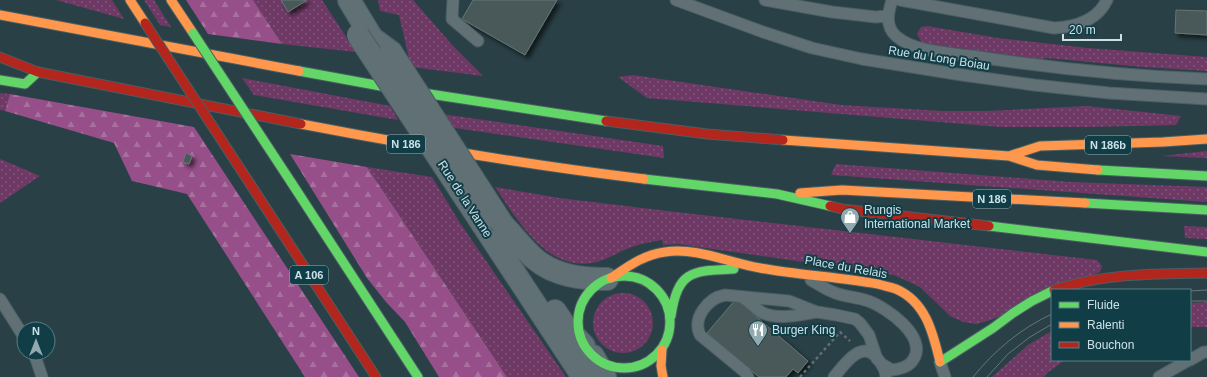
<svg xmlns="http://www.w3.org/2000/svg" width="1207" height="377" viewBox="0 0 1207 377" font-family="Arial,sans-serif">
<defs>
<pattern id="grass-dots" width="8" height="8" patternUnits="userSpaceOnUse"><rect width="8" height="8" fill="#6f3966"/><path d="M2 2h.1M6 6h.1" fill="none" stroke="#82557c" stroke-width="1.8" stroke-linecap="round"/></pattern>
<pattern id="forest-firs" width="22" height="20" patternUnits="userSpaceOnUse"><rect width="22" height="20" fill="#964f89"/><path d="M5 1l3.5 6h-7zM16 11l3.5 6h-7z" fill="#a8709f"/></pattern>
<filter id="shadow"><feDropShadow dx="3.5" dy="3.5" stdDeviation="2" flood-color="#0009"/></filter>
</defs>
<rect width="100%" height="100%" fill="#294046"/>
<path fill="url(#grass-dots)" d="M56,0H112L124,19Z
M144,0H154L171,27L160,25Z
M253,0H322L356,52L282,44Z
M378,0H413L454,47L483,76L411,67L399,15L380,11Z
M927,26L998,38L1088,48L1207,57V71L1143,67L1047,58L1040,59L922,43L917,34L921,27Z
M633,75L841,105L942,111H987L1087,106L1181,116L1176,125L1087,127H1001L647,98L618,77Z
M242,78L390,106L398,120L254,95Z
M0,93L10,94L5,111L0,110Z
M442,114L663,146L664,158L455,128Z
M1207,151V158L1161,156Z
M0,159L40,176L0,203Z
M836,164L1071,182L1207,187V202L831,175Z
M367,167L432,177L460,223L566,377H507Z
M495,187L559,198L676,212L1097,260L1102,266L1100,272L991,320L976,324L963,322L950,316L920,287L894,275L678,244L663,245L662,240C651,242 640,244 629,248C617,253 605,261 592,263C545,270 518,220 495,187Z
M1184,226L1207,227V239L1185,238Z
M593 323a30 30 0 1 1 60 0a30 30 0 1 1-60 0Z
M1207,302V327H1190V303Z
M1052,331V360H1065L1047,373L1044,377H992L1028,345Z"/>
<path fill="url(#forest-firs)" d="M186,0H253L282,44L208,34Z
M10,94L194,127L359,377H305L187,194L132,181L114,143L5,111Z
M290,154L367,167L507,377H439L405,322L386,302L367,278Z"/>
<path fill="#485958" stroke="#647674" filter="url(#shadow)" d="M281,0H307L288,12Z
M473,0H557L525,55L462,19Z
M1176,10L1207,11V35L1175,33Z
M186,153L192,156L189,164L183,162Z
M736,299L808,361L798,373L793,369L786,377H759L707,333Z"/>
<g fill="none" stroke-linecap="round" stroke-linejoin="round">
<defs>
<path id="lane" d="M453,0L452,19L478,41
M676,0L763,32L812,48L862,59L962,75L1034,85L1109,93L1207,99
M765,0L832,12L876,17L887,16
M892,0C888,13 885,26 896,36C914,52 949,53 972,56C1050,68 1128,76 1207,79
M900,0L1054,28C1075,27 1097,21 1107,0
M811,280C818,284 825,289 833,292C844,297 857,297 868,301C886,307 929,337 913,360C909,367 900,369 892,370L882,364
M743,298C750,302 756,309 763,313C778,320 801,315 816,312
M0,299L24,337
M34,353L42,377
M1190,360L1204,352H1207
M940,362L945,377
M748,377L745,372L700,335C692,318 708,298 725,295L789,301L817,312L836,315L855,319L860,323L869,335L877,359
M834,377C844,365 861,339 877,358C881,363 886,369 886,377
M1159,377L1189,360"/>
<path id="street" d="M349,0L372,38L391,52
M481,222L583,377
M503,225C514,236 524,250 535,259C555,276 582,279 607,279
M555,311L566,327L584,346
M593,356L605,377"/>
<path id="fast" d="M299,71L397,89L606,121
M0,80L25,84L38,72
M1098,170L1207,176
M644,179L777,194L830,206
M291,182L418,377
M1085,203L1207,210
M989,226L1207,252
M578 322a46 46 0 1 1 92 0a46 46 0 1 1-92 0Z
M671,316C678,270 692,271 734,269
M940,362L993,328L1013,313L1032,301L1052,291"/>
<path id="slow" d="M130,0L145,23
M171,0L193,33
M0,15L299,71
M301,124C415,146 529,165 644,179
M783,140L1009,156L1037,165L1098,170
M1009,156L1040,146L1163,142L1207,139
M800,193L842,190L1085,203
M611,278C629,266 643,255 665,252C697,247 729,263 760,268C799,275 839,277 878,284C884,286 891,287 896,289C926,302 933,333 940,362
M662,350L661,366L663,377"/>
<path id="jam" d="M0,57L38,72L301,124
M606,121L707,134L783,140
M243,173L376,377
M830,206L842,209L989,226
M1054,290C1105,273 1154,274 1207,273"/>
</defs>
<use href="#lane" stroke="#4a5e63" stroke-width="13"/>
<use href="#street" stroke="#4a5e63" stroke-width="24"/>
<use href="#fast" stroke="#4a5e63" stroke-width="11"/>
<use href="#slow" stroke="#4a5e63" stroke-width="11"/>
<use href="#jam" stroke="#4a5e63" stroke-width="11"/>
<path stroke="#5f6f73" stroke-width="2.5" stroke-dasharray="3 3" stroke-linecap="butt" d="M800,377L840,332L850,341"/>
<use href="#lane" stroke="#617075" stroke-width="11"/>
<use href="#street" stroke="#617075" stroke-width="22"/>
<use href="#fast" stroke="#63d668" stroke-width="9"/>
<use href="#slow" stroke="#ff974d" stroke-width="9"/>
<use href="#jam" stroke="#b3261e" stroke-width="9"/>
<path stroke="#66767a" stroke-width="1" d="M1190,291L1207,290
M1190,301H1207
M973,377C994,351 1021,328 1052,314
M987,377L1008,354L1030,337L1052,324"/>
<defs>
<path id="street-bridge" d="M358,35L481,222
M391,52L503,225"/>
<path id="fast-bridge" d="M193,33L291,182"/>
<path id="jam-bridge" d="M145,23L243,173"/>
</defs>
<use href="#street-bridge" stroke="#4a5e63" stroke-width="24" stroke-linecap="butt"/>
<use href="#fast-bridge" stroke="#4a5e63" stroke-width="11" stroke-linecap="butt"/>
<use href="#jam-bridge" stroke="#4a5e63" stroke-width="11" stroke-linecap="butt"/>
<use href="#street-bridge" stroke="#617075" stroke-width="22"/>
<use href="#fast-bridge" stroke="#63d668" stroke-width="9"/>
<use href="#jam-bridge" stroke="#b3261e" stroke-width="9"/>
</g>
<defs>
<symbol id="shop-pin" viewBox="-11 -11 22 30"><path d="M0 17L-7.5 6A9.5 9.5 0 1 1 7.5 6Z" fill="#92a9af" stroke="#113d47"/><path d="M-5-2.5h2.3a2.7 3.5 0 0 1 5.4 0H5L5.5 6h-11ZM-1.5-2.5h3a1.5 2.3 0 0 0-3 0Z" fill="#fff"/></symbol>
<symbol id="restaurant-pin" viewBox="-11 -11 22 30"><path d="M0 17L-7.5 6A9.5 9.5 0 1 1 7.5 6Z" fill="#92a9af" stroke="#113d47"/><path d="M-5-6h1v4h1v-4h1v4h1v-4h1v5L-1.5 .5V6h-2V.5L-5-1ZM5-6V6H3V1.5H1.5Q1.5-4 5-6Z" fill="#fff"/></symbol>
</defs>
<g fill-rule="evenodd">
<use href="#shop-pin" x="839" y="206" width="22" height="30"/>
<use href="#restaurant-pin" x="747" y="319" width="22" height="30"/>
</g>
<g text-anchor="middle" stroke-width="4" stroke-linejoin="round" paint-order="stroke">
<g fill="#113d47" stroke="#93b0b8" stroke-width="1">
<rect x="387" y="135" width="38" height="18" rx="3"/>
<rect x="1085" y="136" width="46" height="18" rx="3"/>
<rect x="973" y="190" width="38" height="18" rx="3"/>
<rect x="290" y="266" width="38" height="18" rx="3"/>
</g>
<g font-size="11" font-weight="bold" fill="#cbe1e8">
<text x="406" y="148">N 186</text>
<text x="1108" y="149">N 186b</text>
<text x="992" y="203">N 186</text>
<text x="309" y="279">A 106</text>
</g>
<g font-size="12" fill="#cbe1e8" stroke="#113d47">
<text transform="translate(939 58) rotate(9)" y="4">Rue du Long Boiau</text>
<text transform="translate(465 199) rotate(57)" y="4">Rue de la Vanne</text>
<text transform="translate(846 267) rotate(10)" y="4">Place du Relais</text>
</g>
<g font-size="12" fill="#cbe1e8" stroke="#113d47" text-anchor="start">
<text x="864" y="214">Rungis<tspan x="864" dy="14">International Market</tspan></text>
<text x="772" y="334">Burger King</text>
</g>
</g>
<rect x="1051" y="289" width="140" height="72" fill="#113d47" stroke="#5b7f87"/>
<rect x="1059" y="302" width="20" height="6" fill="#63d668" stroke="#5b7f87"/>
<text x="1087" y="309" font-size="12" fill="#cbe1e8">Fluide</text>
<rect x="1059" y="322" width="20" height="6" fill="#ff974d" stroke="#5b7f87"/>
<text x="1087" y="329" font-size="12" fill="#cbe1e8">Ralenti</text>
<rect x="1059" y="342" width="20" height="6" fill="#b3261e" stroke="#5b7f87"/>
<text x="1087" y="349" font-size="12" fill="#cbe1e8">Bouchon</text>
<g transform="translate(36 341)"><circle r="19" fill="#113d47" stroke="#5b7f87"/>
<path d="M0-3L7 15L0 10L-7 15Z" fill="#92a9af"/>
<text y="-6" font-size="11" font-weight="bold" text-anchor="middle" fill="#cbe1e8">N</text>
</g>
<path d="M1063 34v6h58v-6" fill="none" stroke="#cbe1e8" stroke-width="2"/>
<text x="1069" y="34" font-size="12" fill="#cbe1e8" stroke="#113d47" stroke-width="3" paint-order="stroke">20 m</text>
</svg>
